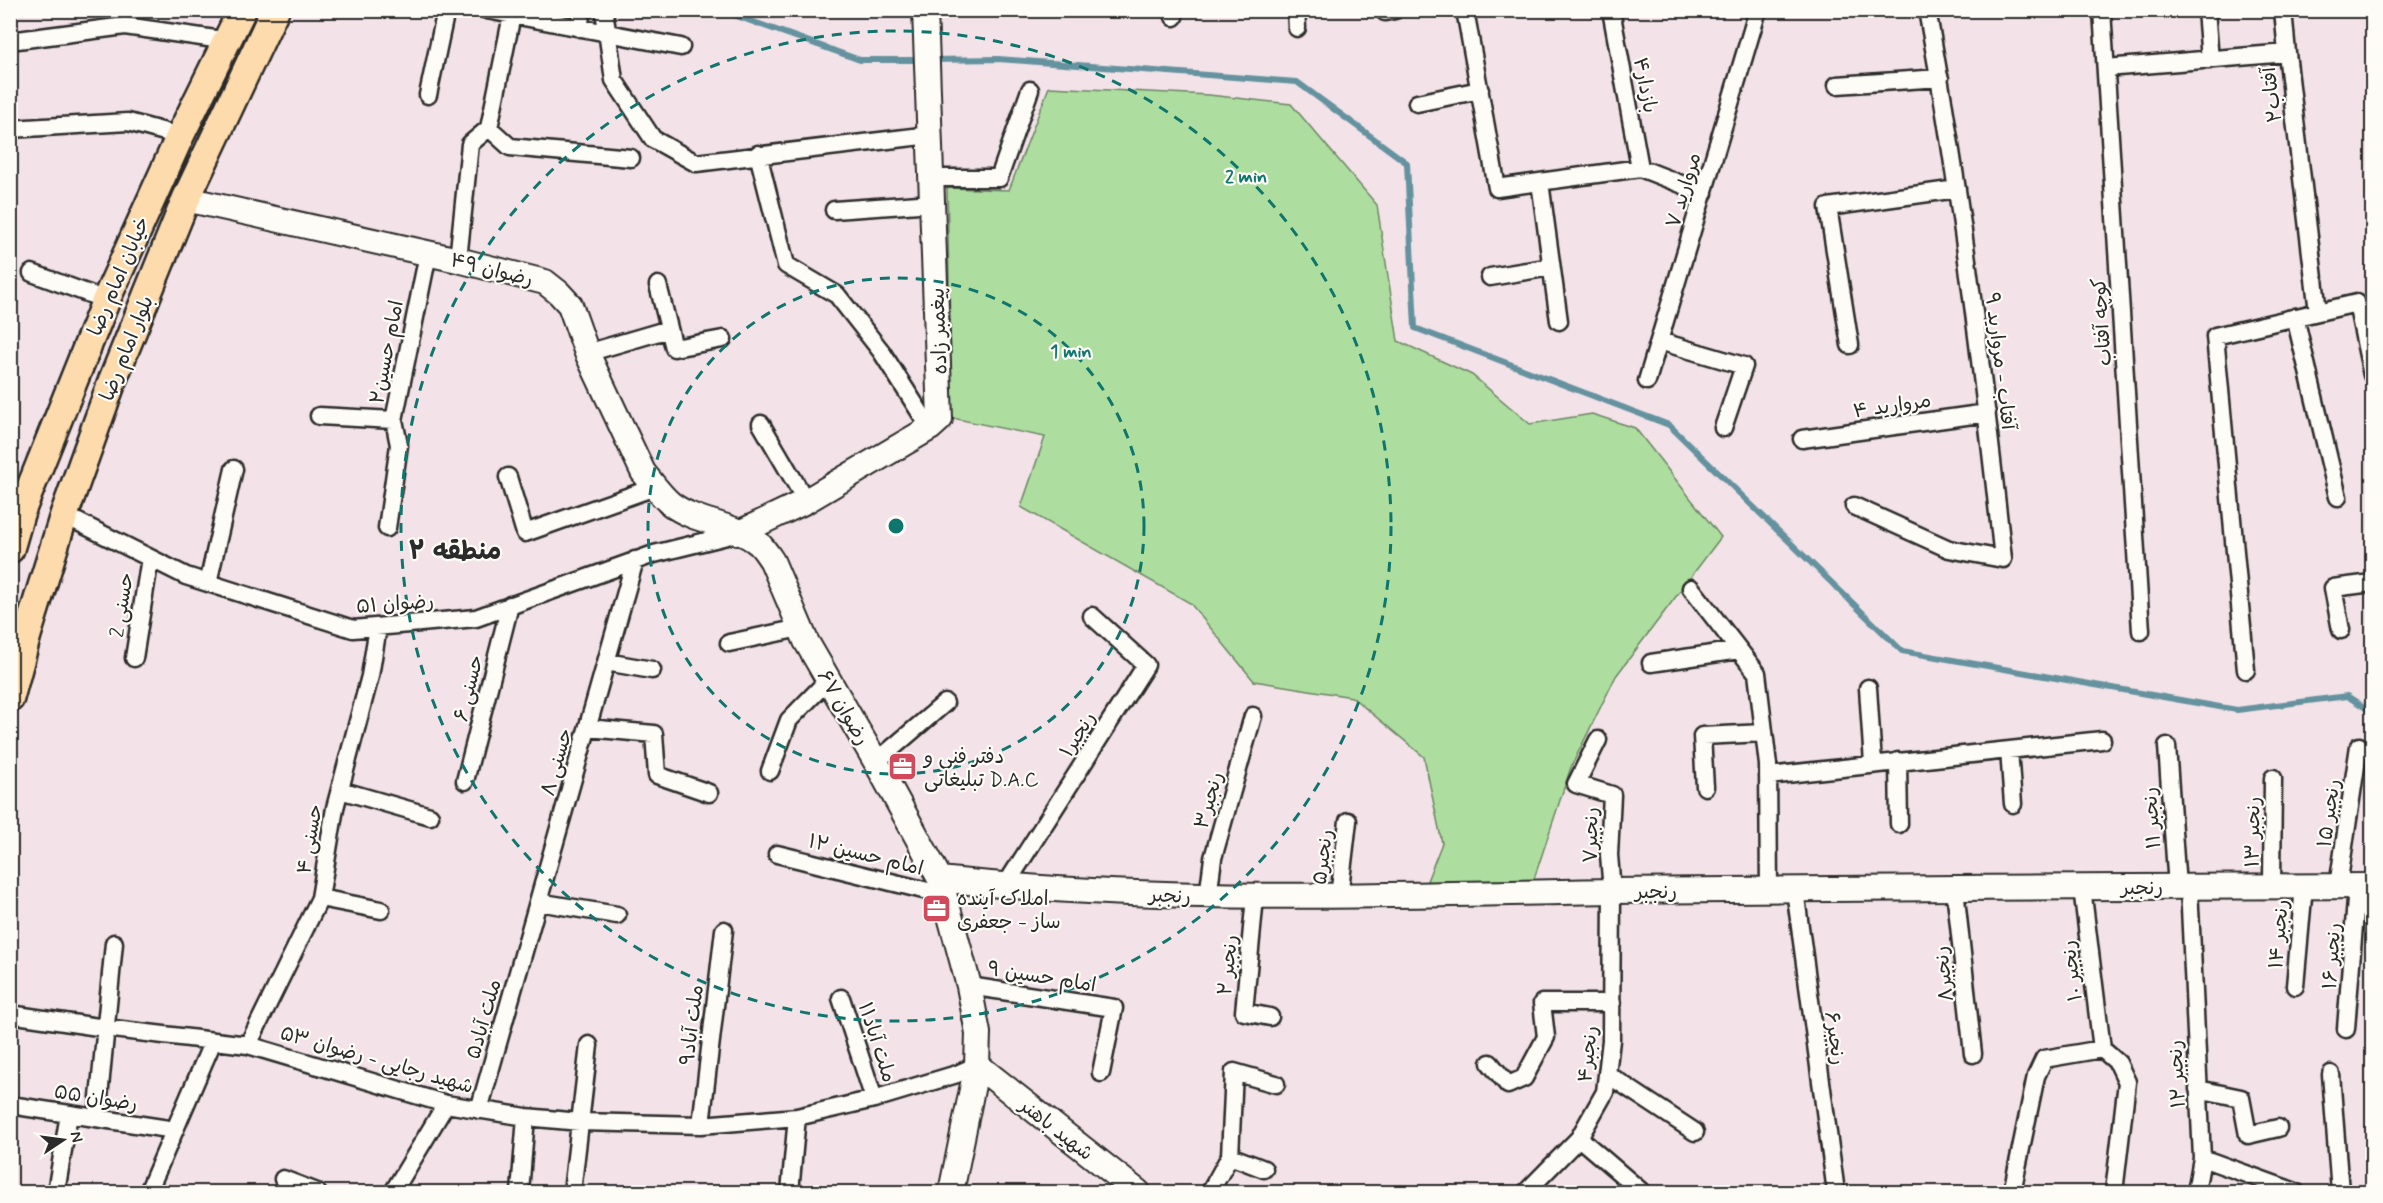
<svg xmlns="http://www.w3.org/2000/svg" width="2383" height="1203" viewBox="0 0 2383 1203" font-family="Mynerve,'Playpen Sans Arabic',sans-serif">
<rect width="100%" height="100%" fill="#f3e3e8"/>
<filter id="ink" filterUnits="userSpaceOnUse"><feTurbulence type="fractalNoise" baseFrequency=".0167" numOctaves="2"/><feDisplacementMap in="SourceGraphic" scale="12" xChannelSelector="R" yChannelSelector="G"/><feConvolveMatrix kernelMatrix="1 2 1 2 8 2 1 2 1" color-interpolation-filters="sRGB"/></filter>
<g filter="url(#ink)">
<path fill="#adde9f" stroke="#6c8465" stroke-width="1.5" d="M1049,87L1209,95L1291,104L1377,205L1398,341L1472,375L1530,424L1592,414L1635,428L1721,537L1616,676L1571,767L1527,900L1419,901L1442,843L1424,757L1352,697L1254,681L1190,603L1021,507L1045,437L952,418L947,188L1009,190Z"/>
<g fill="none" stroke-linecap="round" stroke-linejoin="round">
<path stroke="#65929f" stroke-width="6" d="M720,10L860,60H921
M932,60L998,59L1297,82L1407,163L1415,328L1669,425L1902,651L2237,710L2347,696L2372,712"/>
<defs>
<path id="street" d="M487,10L681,47
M604,10L614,80L653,139L696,163L930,135
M1173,10L1174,17
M1296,10L1297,28
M1465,10L1497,188L1640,168L1704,193
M1611,10L1640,168
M2102,10L2141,631
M2206,10L2210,60
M2283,10L2287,53
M1385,12L1395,10
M579,28L582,10
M10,41L125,26L229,41
M2106,68L2287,53L2318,312
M1837,85L1940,78
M428,95L446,10
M1417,103L1480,90
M489,128L510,147L631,158
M10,129L128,122L180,136
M758,154L786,265L837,295L881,351L930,428
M932,178H999L1030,90
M1540,182L1559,321
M834,210L933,203
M458,260L470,144L489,128L512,15
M32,273L106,300
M1490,277L1551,267
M658,285L674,348L723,339
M2295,317L2338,497
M1659,341L1744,366L1723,428
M1850,345L1828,207L1957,189
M587,353L669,329
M1647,381L1758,10
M319,416L394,420
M761,424L806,501
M1802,439L1987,413
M508,477L525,533L655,487
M1854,506L1949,549L2003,559C1983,376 1961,192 1927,10
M64,515L186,576L353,629L476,618L654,554L739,533
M387,528L399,445L394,420L428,254
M208,583L234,469
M1691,588L1757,673L1768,765L1769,890
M2341,630L2333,588L2372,583
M729,643L800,628
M134,658L150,558
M606,662L652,670
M1651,663L1739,650
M2246,670L2215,336L2357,303L2372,375
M1868,688L1873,764
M588,728L654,734L657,775L709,793
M2167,746L2177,887
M2009,750L2013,804
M1898,761L1899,824
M876,762L945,703
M770,771L789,720L828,680
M1768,776L2102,740
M465,781L510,605
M1705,787L1702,736L1764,733
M340,790L430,816
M777,854L944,895
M1005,886L1146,665L1092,616
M2272,886L2273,778
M2338,886L2359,746
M2189,887L2202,1158L2196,1192
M2082,888L2102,1049
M1955,889L1973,1054
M1795,890L1836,1192
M1208,897L1213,858L1253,716
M1255,897L1244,1012L1270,1017
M1339,897L1348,821
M320,898L381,910
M538,902L617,915
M969,986L1114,1008L1101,1073
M2295,986L2304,886
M841,998L874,1099
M10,1014L105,1028L248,1045L446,1104L526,1117L580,1122L701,1125L797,1117L874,1099L957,1074L977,1065
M2346,1029L2357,886
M248,1045L320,898L335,808L370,676L378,627
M1490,1063L1508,1085L1524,1078L1546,1037L1542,1003H1612
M1607,1074L1695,1132
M2331,1074L2340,1192
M2198,1089L2241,1098L2248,1135L2278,1128
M10,1105L175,1130
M479,1110L635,560
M97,1118L114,943
M701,1125L724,930
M1579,1138L1642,1192
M1230,1156L1264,1169
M2202,1158L2296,1192
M283,1179L317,1192
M56,1192L69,1114
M148,1192L213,1041
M393,1192L446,1104
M520,1192L526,1117
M572,1192L589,1045
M790,1192L797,1117
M1210,1192L1230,1156L1234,1072L1276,1084
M1526,1192L1579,1138L1605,1092L1611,1040L1612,891L1609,855L1612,795L1576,784L1598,740
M2012,1192L2036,1076L2044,1059L2102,1049L2118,1063L2127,1082L2114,1192"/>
<path id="secondary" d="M186,199L458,260L545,282L559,293L570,305L587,353L643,472C652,483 661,496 671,504C696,523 733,523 758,543C763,547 768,555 772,561L806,641L876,762L940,879L969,986L978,1033L977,1065L951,1192
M739,533L806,501L930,428L940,419L925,10
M940,879C1163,904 1386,895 1609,891C1863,887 2118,888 2372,886
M977,1065L1138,1192"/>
<path id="primary" d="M10,549L20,514L106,300L180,136L242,10
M10,698L27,635L64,515L113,379L186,199L275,10"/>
</defs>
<use href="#street" stroke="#2b2b2b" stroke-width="21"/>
<use href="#secondary" stroke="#2b2b2b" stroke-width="28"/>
<use href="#primary" stroke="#2b2b2b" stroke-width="32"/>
<use href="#street" stroke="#fdfcf7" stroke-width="16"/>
<use href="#secondary" stroke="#fdfcf7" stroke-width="24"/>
<use href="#primary" stroke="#fedbac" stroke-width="27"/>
</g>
</g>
<g fill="none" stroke="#0f766e" stroke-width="3" stroke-dasharray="10 8">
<circle cx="896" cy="526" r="248"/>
<circle cx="896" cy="526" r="495"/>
</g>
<defs>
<symbol id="office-square" viewBox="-11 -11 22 22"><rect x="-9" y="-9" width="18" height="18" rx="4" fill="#d1495b" stroke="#fdfcf7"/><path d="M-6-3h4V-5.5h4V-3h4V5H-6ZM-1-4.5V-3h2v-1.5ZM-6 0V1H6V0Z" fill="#fff"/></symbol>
</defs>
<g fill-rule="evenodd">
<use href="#office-square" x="886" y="750" width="33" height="33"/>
<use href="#office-square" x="920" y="892" width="33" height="33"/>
</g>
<g text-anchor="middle" stroke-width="4.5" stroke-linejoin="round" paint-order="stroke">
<g font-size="20" fill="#2b2b2b" stroke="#fdfcf7">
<text transform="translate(1646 85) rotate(79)" y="7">بازدار۴</text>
<text transform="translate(2271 95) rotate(-97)" y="7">آفتاب۲</text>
<text transform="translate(1683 190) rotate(-73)" y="7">مروارید ۷</text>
<text transform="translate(492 269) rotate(14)" y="7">رضوان ۴۹</text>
<text transform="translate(118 276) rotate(-67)" y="7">خیابان امام رضا</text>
<text transform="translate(2101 322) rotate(-94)" y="7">کوچه آفتاب</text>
<text transform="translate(938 331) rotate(-92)" y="7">پیغمبر زاده</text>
<text transform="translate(126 348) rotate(-68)" y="7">بلوار امام رضا</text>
<text transform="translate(386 352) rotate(-79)" y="7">امام حسین۲</text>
<text transform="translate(2001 361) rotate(83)" y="7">آفتاب - مروارید ۹</text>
<text transform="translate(1892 405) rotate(-8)" y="7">مروارید ۴</text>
<text transform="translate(395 603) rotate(-4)" y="7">رضوان ۵۱</text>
<text transform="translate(121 605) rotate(-81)" y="7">حسنی 2</text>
<text transform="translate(468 688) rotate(-76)" y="7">حسنی ۶</text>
<text transform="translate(844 707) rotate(60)" y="7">رضوان ۶۷</text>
<text transform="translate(1077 734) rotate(-58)" y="7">رنجبر۱</text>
<text transform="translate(556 762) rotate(-74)" y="7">حسنی ۸</text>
<text transform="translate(1208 800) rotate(-74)" y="7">رنجبر۳</text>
<text transform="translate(2328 813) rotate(-82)" y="7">رنجبر ۱۵</text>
<text transform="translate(2151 818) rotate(-94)" y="7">رنجبر ۱۱</text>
<text transform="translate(2252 832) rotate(-89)" y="7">رنجبر ۱۳</text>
<text transform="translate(1590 835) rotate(-89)" y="7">رنجبر۷</text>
<text transform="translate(309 839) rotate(-80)" y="7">حسنی ۴</text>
<text transform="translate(866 854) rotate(14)" y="7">امام حسین ۱۲</text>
<text transform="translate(1322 857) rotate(-83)" y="7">رنجبر۵</text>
<text x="2142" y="894">رنجبر</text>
<text x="1656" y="898">رنجبر</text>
<text transform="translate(1170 895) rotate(3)" y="7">رنجبر</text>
<text transform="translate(2278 934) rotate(-85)" y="7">رنجبر ۱۴</text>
<text transform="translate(2331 956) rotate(-86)" y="7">رنجبر ۱۶</text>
<text transform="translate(1227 965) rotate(-84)" y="7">رنجبر ۲</text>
<text transform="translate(2071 971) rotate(-97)" y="7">رنجبر ۱۰</text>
<text transform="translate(1943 974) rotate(-96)" y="7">رنجبر۸</text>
<text transform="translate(1042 976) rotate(9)" y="7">امام حسین ۹</text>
<text transform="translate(483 1019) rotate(-74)" y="7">ملت آباد۵</text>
<text transform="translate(691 1025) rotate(-83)" y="7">ملت آباد۹</text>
<text transform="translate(1836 1038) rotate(82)" y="7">رنجبر۶</text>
<text transform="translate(878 1042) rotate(72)" y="7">ملت آباد۱۱</text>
<text transform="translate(1587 1054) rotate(-84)" y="7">رنجبر۴</text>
<text transform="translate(377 1059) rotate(16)" y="7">شهید رجایی - رضوان ۵۳</text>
<text transform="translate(2176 1074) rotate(-93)" y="7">رنجبر ۱۲</text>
<text transform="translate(96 1097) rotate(9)" y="7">رضوان ۵۵</text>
<text transform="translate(1057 1129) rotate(38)" y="7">شهید باهنر</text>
</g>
<g font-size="20" fill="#2b2b2b" stroke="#fdfcf7" text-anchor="start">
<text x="924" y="763">دفتر فنی و<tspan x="924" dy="23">تبلیغاتی D.A.C</tspan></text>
<text x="957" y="905">املاک آینده<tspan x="957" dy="23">ساز - جعفری</tspan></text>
</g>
<g font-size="26" font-weight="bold" fill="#2b2b2b" stroke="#fdfcf7">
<text x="455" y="559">منطقه ۲</text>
</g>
</g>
<circle cx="896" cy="526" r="9" fill="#0f766e" stroke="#fdfcf7" stroke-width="3"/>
<g font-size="18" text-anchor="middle" font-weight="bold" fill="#0f766e" stroke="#fdfcf7" stroke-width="4.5" stroke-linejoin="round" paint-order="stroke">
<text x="1246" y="182">2 min</text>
<text x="1071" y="357">1 min</text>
</g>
<rect width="2383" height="1203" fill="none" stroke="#fdfcf7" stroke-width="36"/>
<rect x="18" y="18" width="2347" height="1167" fill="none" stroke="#2b2b2b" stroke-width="2" filter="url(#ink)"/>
<g transform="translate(63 1140) rotate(77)" stroke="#fdfcf7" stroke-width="4.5" paint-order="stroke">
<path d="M0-4.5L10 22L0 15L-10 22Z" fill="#2b2b2b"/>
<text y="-9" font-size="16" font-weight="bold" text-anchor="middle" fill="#2b2b2b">N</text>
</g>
</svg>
